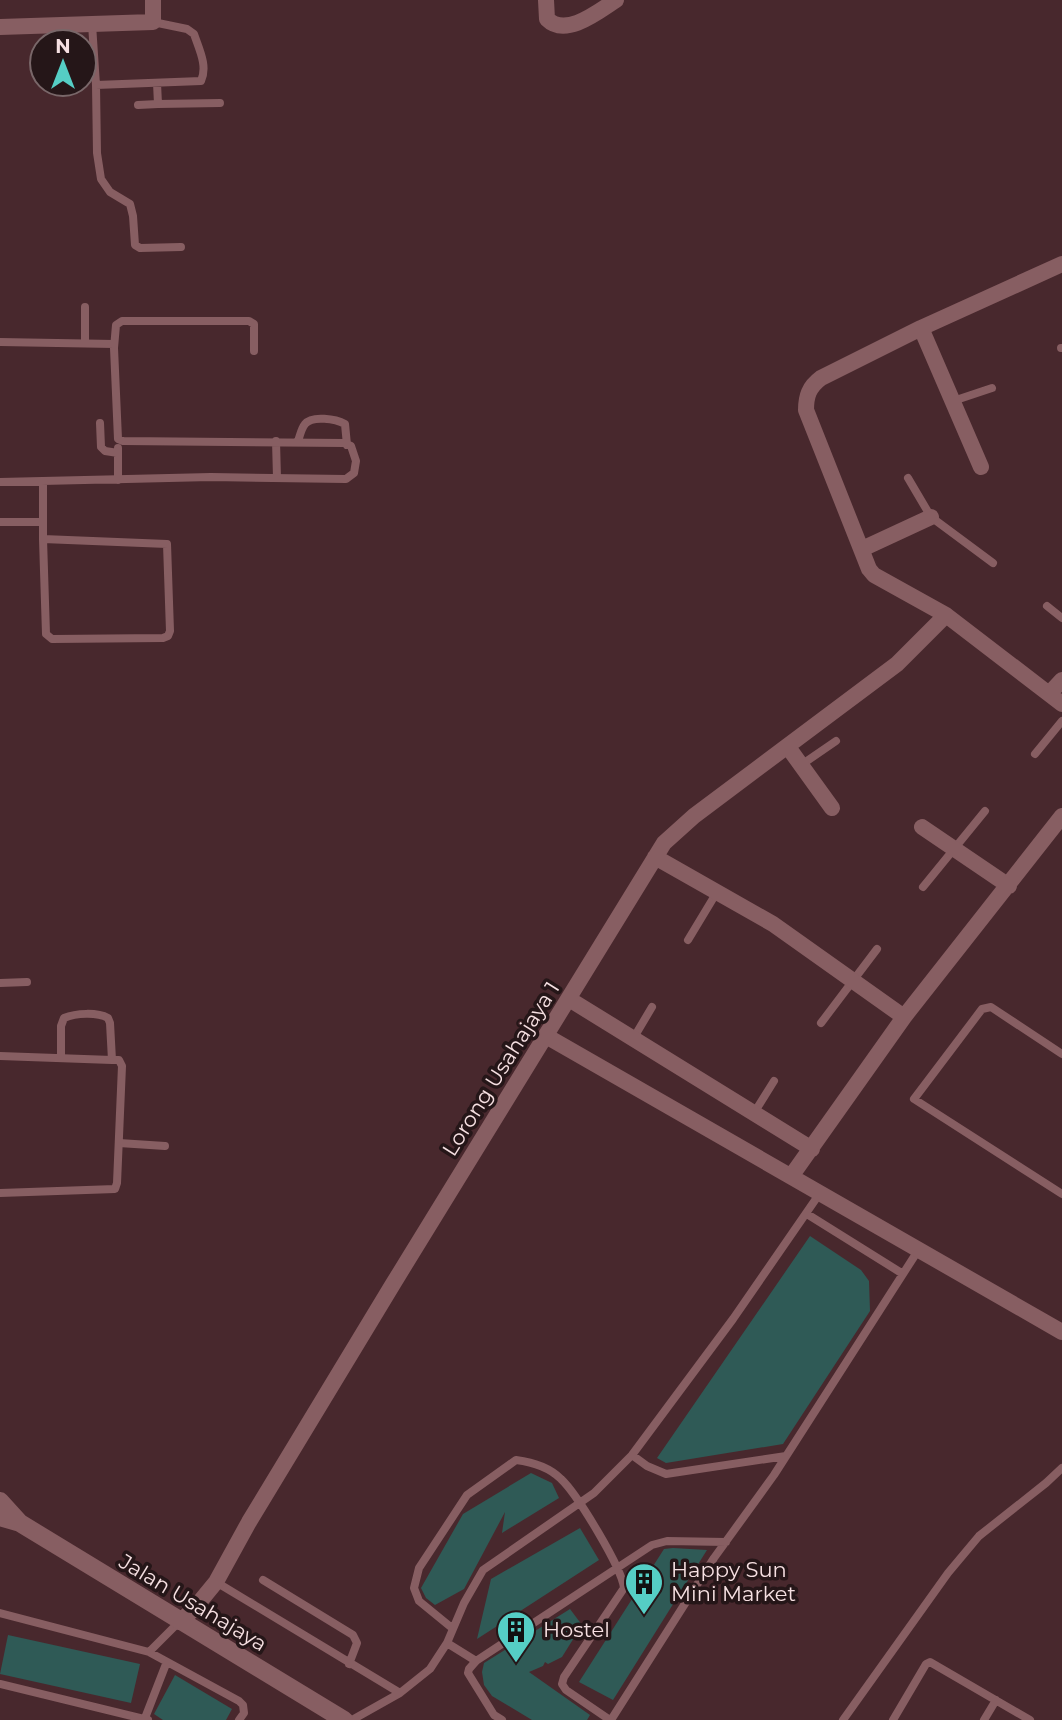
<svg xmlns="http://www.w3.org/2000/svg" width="1062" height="1720" viewBox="0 0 1062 1720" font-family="Montserrat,sans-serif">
<rect width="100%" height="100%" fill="#48282d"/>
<path fill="#2f5a56" d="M810,1236L861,1270L869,1281L870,1311L783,1444L666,1463L657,1458Z
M531,1473L552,1483L559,1498L502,1533L505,1512L464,1589L435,1605L426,1598L421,1588L463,1514Z
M580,1528L599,1560L477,1639L491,1579Z
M673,1548L707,1550L613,1700L579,1682L664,1549Z
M570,1609L582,1625L562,1657L548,1664L545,1662L543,1666L529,1672L590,1715L587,1720H532L492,1696L484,1685L482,1672L484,1663Z
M8,1635L140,1664L131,1703L0,1674Z
M175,1675L232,1709L226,1720H163L154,1714Z"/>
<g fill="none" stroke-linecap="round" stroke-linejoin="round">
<path stroke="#875e62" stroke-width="8" d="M92,24L96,85L97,153L101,179L110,192L130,204L133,216L135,245L140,248L181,247
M157,83L158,104L220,103
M96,85L201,81C208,66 199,49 194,34L187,29L153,22
M138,105L158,104
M0,342L114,344
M85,343V307
M1061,348H1062
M953,401L992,388
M100,423L101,447L105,451L118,453
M276,441L277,478
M298,441C300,436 301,429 305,424C312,415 336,419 345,424L347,445
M908,478L931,517L993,563
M118,480V448
M0,482L211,477L346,479L354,473L356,461L351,446L344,443L123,441L118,439L114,348L116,325L122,321H249L254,324V351
M0,522H42
M43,539L167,544L170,631L168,636L163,638L52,639L46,634L43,539V481
M1047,606L1062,618
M1035,754L1062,721
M801,765L836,741
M923,887L985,811
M688,940L717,892
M0,983L27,982
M821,1023L877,949
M633,1039L652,1007
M1062,1054L991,1007L982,1009L914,1099L1062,1194
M0,1056L112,1060H119L122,1066L117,1183L115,1189L0,1193
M61,1058V1026L64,1018C76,1013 97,1012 108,1018L110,1023L112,1060
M754,1113L774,1081
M119,1143L165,1146
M807,1214L903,1274
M632,1455L647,1466L666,1474L786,1456
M263,1580L353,1635L357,1643L349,1664
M216,1582L400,1693L352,1720
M0,1613L149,1652L239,1701L243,1705L244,1713L239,1720
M452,1628L419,1601L414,1588L419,1568L467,1495L516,1460C532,1462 549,1467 561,1479C577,1494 622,1568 624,1588L564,1677L562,1684L566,1690L610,1720
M447,1643L476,1661
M149,1652L179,1622
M0,1684L148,1720
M400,1693L430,1669L447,1643L464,1603L483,1570L594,1493L632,1455L733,1319L820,1193
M145,1718L166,1664
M502,1720L494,1715L468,1673L469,1669L476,1661L652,1545L667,1541L726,1542
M611,1720L714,1558L774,1475L919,1249
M843,1720L948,1573L979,1536L1046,1483L1062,1468
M893,1720L926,1664L930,1662L1030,1720
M984,1720L996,1700"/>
<path stroke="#875e62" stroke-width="16" d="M546,0L547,19C566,38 599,11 616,0
M0,27L153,22V0
M1062,264L921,328L821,378C809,387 806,396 806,410L869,569L874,575L946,615L1062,704
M921,328L981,467
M862,549L931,517
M1049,694L1062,680
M788,747L832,808
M922,827L1009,886
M655,857L773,924L904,1017
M569,999L812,1149
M546,1036L1062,1332
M792,1175L904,1017L1062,816
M179,1622L193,1610L216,1582L249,1522L393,1284L664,843L694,816L897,664L946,615"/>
<path stroke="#875e62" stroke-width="18" d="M0,1501L20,1523
M0,1517L20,1523L344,1720"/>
</g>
<defs>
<symbol id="building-pin" viewBox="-11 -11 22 30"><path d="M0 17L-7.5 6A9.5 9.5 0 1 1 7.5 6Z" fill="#55cec5" stroke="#251618"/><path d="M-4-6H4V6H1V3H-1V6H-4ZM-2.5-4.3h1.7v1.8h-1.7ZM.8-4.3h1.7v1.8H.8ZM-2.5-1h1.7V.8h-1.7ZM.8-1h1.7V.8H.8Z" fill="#111"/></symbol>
</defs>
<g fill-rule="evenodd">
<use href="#building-pin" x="622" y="1560" width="44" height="60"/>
<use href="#building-pin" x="494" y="1608" width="44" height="60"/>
</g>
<g text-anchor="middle" stroke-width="7" stroke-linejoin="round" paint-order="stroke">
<g font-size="21" fill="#f6e0e2" stroke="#251618">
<text transform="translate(501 1069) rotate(-58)" y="7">Lorong Usahajaya 1</text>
<text transform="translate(193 1603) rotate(31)" y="7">Jalan Usahajaya</text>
</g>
<g font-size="21" fill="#f6e0e2" stroke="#251618" text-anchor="start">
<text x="671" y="1577">Happy Sun<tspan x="671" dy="24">Mini Market</tspan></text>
<text x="543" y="1637">Hostel</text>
</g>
</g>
<g transform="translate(63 63)"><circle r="33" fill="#251618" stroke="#796769" stroke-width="2"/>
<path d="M0-5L12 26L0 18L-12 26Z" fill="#55cec5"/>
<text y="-10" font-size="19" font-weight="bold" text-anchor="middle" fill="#f6e0e2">N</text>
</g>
</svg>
